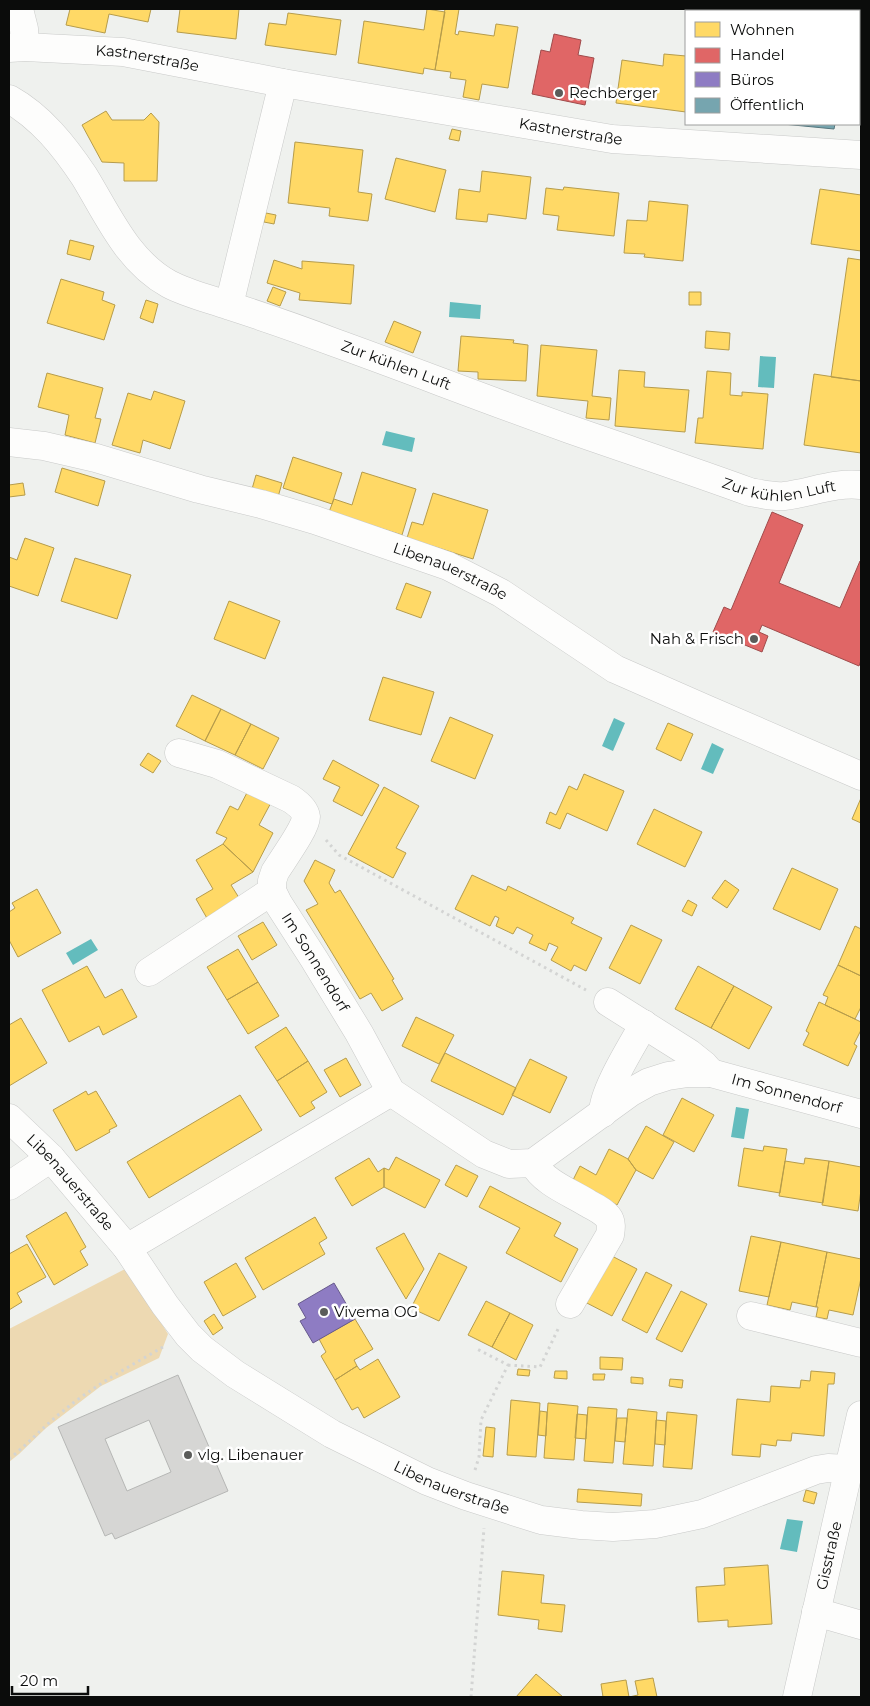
<svg xmlns="http://www.w3.org/2000/svg" width="870" height="1706" viewBox="0 0 870 1706" font-family="Montserrat,sans-serif">
<rect width="100%" height="100%" fill="#eff1ee"/>
<path fill="#edd9b2" d="M127,1268L168,1334L159,1358L101,1386L46,1428L19,1454L9,1462V1329Z"/>
<path fill="#63bcbd" d="M450,302L481,305L480,319L449,317Z
M760,356L776,357L774,388L758,387Z
M386,431L415,438L412,452L382,445Z
M614,718L625,723L613,751L602,746Z
M712,743L724,749L713,774L701,769Z
M91,939L98,950L73,965L66,953Z
M736,1107L749,1109L744,1139L731,1137Z
M787,1519L803,1521L797,1552L780,1549Z"/>
<path fill="#ffd966" stroke="#b69c4b" d="M70,9H151L148,22L109,14L105,33L66,25Z
M180,9H239L236,39L177,32Z
M427,9L445,12L435,70L424,68L423,74L358,63L364,21L424,30Z
M445,9H459L455,34L458,35L459,31L494,36L496,24L518,27L508,88L482,84L479,100L463,97L466,80L450,78L451,72L435,70Z
M288,13L341,20L336,55L265,45L269,23L286,25Z
M664,54L686,56V112L616,103L622,60L663,66Z
M106,111L112,120H144L151,113L159,122L157,181H124V163L102,162L82,125Z
M452,129L461,131L459,141L449,139Z
M295,142L363,150L358,192L372,194L368,221L329,216L330,208L288,203Z
M396,158L446,170L435,212L385,199Z
M482,171L531,177L526,219L488,214L487,222L456,219L459,189L480,192Z
M564,187L619,193L614,236L557,230L559,216L543,214L546,188L563,190Z
M820,189L861,195V251L811,244Z
M649,201L688,205L683,261L644,257L645,254L624,253L627,220L647,221Z
M266,213L276,215L274,224L264,222Z
M70,240L94,246L90,260L67,254Z
M848,258L861,260V381L831,377Z
M274,260L302,269V261L354,265L351,304L299,300L300,293L267,283Z
M61,279L104,292L102,300L115,305L104,340L47,323Z
M273,287L286,292L280,306L267,301Z
M689,292H701V305H689Z
M146,300L158,304L153,323L140,318Z
M394,321L421,332L413,353L385,342Z
M706,331L730,333L729,350L705,348Z
M461,336L514,340L513,343L528,345L526,381L478,379V372L458,371Z
M541,345L597,350L592,396L611,398L609,420L586,418L588,401L537,396Z
M619,370L645,372L644,387L689,390L685,432L615,426Z
M707,371L731,373L730,395L742,396V392L768,394L763,449L695,443L698,418H703Z
M47,373L103,388L95,418L101,419L95,443L65,435L69,415L38,407Z
M814,374L861,381V453L804,445Z
M154,391L185,401L170,449L143,440L140,453L112,445L128,393L151,400Z
M293,457L342,473L332,504L283,488Z
M62,468L105,481L98,506L55,492Z
M362,472L416,489L402,535L329,512L334,499L352,505Z
M256,475L282,483L278,497L252,489Z
M23,483L25,495L9,497V485Z
M433,493L488,510L473,559L407,538L412,522L423,525Z
M25,538L54,548L38,596L9,586V557L17,560Z
M75,558L131,575L117,619L61,601Z
M406,583L431,592L421,618L396,609Z
M229,601L280,621L265,659L214,639Z
M383,677L434,692L421,735L369,720Z
M192,695L221,709L205,741L176,726Z
M221,709L251,724L235,755L205,741Z
M450,717L493,735L475,779L431,761Z
M668,723L693,734L681,761L656,749Z
M251,724L279,738L263,769L235,755Z
M148,753L161,761L153,773L140,765Z
M333,760L379,785L362,816L333,801L340,787L323,779Z
M584,774L624,791L607,831L567,813L560,829L546,823L550,812L556,815L569,786L577,790Z
M251,785L274,797L259,825L273,833L253,872L223,844L227,838L216,833L230,806L238,810Z
M384,787L419,806L396,848L406,853L393,878L348,854Z
M861,798V823L852,819Z
M654,809L702,832L685,867L637,844Z
M223,844L253,872L231,885L241,901L208,920L196,899L213,889L196,860Z
M315,860L335,870L329,883L335,893L340,890L394,979L392,980L403,999L382,1011L371,993L360,999L306,910L318,904L304,881Z
M792,868L838,889L820,930L773,909Z
M472,875L506,891L508,886L574,918L571,923L602,938L586,971L574,965L571,971L551,960L558,947L549,943L546,951L529,943L533,935L517,927L513,934L496,926L499,918L495,916L490,926L455,909Z
M725,880L739,890L727,908L712,898Z
M37,889L61,933L18,957L9,940V912L15,908L12,903Z
M688,900L697,905L692,916L682,911Z
M263,922L277,945L252,960L238,936Z
M631,925L662,940L640,984L609,968Z
M855,926L861,929V976L838,965Z
M238,949L258,982L227,1000L207,967Z
M838,965L861,976V1007L855,1019L825,1005L828,997L823,995Z
M87,966L105,998L122,989L137,1017L103,1035L99,1026L69,1042L42,990Z
M698,966L734,986L711,1028L675,1009Z
M258,982L279,1016L248,1034L227,1000Z
M734,986L772,1007L749,1049L711,1028Z
M819,1002L861,1022V1030L854,1044L857,1046L848,1066L803,1045L809,1033L806,1031Z
M416,1017L454,1035L439,1064L402,1046Z
M21,1018L47,1063L9,1086V1025Z
M286,1027L308,1061L277,1081L255,1047Z
M445,1053L516,1088L503,1115L431,1081Z
M346,1058L361,1085L340,1097L324,1070Z
M530,1059L567,1077L550,1113L512,1095Z
M308,1061L327,1092L311,1102L315,1108L300,1117L277,1081Z
M86,1091L88,1095L96,1091L117,1126L109,1130L110,1132L76,1151L53,1110Z
M240,1095L262,1130L149,1198L127,1162Z
M682,1098L714,1115L694,1152L663,1135Z
M646,1126L674,1142L653,1179L636,1170L628,1159Z
M764,1146L787,1149L780,1193L738,1186L744,1148L763,1151Z
M609,1149L628,1159L636,1170L617,1205L572,1182L580,1166L596,1175Z
M396,1157L440,1180L425,1208L384,1187V1168L389,1170Z
M369,1158L378,1172L384,1168V1187L352,1206L335,1178Z
M805,1158L829,1161L823,1203L779,1196L785,1161L804,1164Z
M829,1161L861,1167V1190L858,1211L822,1205Z
M456,1165L478,1176L467,1197L445,1185Z
M490,1186L561,1223L554,1236L578,1249L561,1282L506,1253L520,1228L479,1207Z
M66,1212L86,1247L80,1251L88,1265L54,1285L26,1236Z
M315,1217L327,1238L319,1243L325,1254L263,1290L245,1258Z
M404,1233L424,1269L406,1299L376,1248Z
M751,1236L781,1242L769,1297L739,1291Z
M781,1242L827,1252L816,1307L792,1302L790,1310L767,1305Z
M27,1244L46,1277L17,1293L22,1302L9,1310V1254Z
M827,1252L861,1259V1278L853,1315L829,1310L827,1319L816,1317L818,1307H816Z
M439,1253L467,1267L439,1321L411,1308Z
M608,1254L637,1269L612,1316L583,1301Z
M236,1263L256,1297L223,1316L204,1282Z
M646,1272L672,1285L647,1333L622,1320Z
M681,1291L707,1304L682,1352L656,1339Z
M486,1301L510,1313L492,1347L468,1335Z
M510,1313L533,1325L516,1360L492,1347Z
M214,1314L223,1328L213,1335L204,1321Z
M355,1319L373,1349L354,1360L357,1366L335,1380L321,1356L326,1352L319,1339Z
M600,1357L623,1358L622,1370L600,1369Z
M378,1359L400,1397L364,1418L358,1407L352,1410L335,1380L357,1366L360,1370Z
M518,1369L530,1370L529,1376L517,1375Z
M555,1371H567V1379L554,1378Z
M811,1371L835,1373L834,1384H828L824,1436L792,1433L791,1441L777,1440L776,1446L761,1444L760,1457L732,1455L737,1399L770,1402L771,1386L800,1388L801,1380L810,1381Z
M593,1374H605L604,1380H593Z
M631,1377L643,1378V1384L631,1383Z
M670,1379L683,1380L682,1388L669,1386Z
M511,1400L540,1403L536,1457L507,1455Z
M548,1403L578,1406L574,1460L544,1458Z
M588,1407L617,1409L613,1463L584,1461Z
M628,1409L657,1412L653,1466L623,1464Z
M540,1411L547,1412L546,1436L538,1435Z
M667,1412L697,1415L692,1469L663,1467Z
M577,1414L587,1415L586,1439L575,1438Z
M617,1418H627L625,1442L615,1441Z
M656,1420L666,1421L665,1445L655,1444Z
M486,1427L495,1428L493,1457L483,1456Z
M578,1489L642,1494L641,1506L577,1502Z
M806,1490L817,1493L814,1504L803,1501Z
M768,1565L772,1624L728,1627V1620L698,1622L696,1587L725,1585L724,1568Z
M502,1571L544,1575L541,1603L565,1605L562,1632L538,1629L539,1620L498,1615Z
M536,1674L563,1697H516Z
M653,1678L657,1697H603L601,1684L626,1680L629,1697L638,1695L635,1681Z"/>
<path fill="#e06666" stroke="#a04b4b" d="M554,34L581,40L578,55L594,58L585,105L532,94L541,50L550,52Z
M772,512L803,525L779,583L840,608L860,561L861,562V660L859,666L762,625L759,632L768,636L762,652L713,632L724,607L731,610Z"/>
<path fill="#8e7cc3" stroke="#675a8c" d="M334,1283L355,1319L313,1343L300,1321L306,1318L298,1304Z"/>
<path fill="#76a5af" stroke="#56777e" d="M783,124H835L834,129Z"/>
<path fill="#d6d6d4" stroke="#b6b7b5" fill-rule="evenodd" d="M178,1375L228,1491L115,1539L112,1533L105,1536L58,1427ZM149,1420L171,1472L127,1491L105,1439Z"/>
<g fill="none" stroke-linecap="round" stroke-linejoin="round">
<defs>
<g id="minor">
<path d="M19,9L24,29L25,47"/>
<path id="s1" d="M9,48L25,47L123,52L283,83L612,139L861,155"/>
<path id="s2" d="M9,99C41,117 64,146 84,176C108,215 127,261 169,284C188,294 210,299 230,306C264,317 299,329 333,342C411,370 490,401 569,429C629,450 690,470 750,492C761,494 773,497 784,496C810,493 835,482 861,485"/>
<path d="M229,305L283,83"/>
<path id="s3" d="M9,442L44,446L96,458L199,489L261,504L315,520L448,566L501,593L615,669L706,709L861,776"/>
<path id="s4" d="M179,753L217,764L291,799C297,803 305,809 306,817C307,826 281,862 275,872L272,881V891L278,903L314,959L359,1033L391,1092L484,1154L509,1164L533,1163L631,1092L649,1082L668,1076L688,1073H711L861,1114"/>
<path d="M149,972L272,891"/>
<path d="M608,1002L689,1053L704,1065L711,1073"/>
<path d="M603,1113C603,1091 632,1046 644,1024"/>
<path id="s5" d="M9,1118L51,1158L127,1248L165,1305L188,1335L202,1349L235,1374L332,1434L427,1481L466,1496L541,1520L581,1525L613,1527L655,1524L702,1514L816,1470L828,1468L848,1469"/>
<path d="M533,1163C544,1183 570,1192 589,1204C595,1207 603,1211 608,1217C612,1222 611,1229 610,1235L570,1304"/>
<path d="M9,1186L51,1158"/>
<path d="M127,1248L391,1092"/>
<path d="M751,1316L861,1343"/>
<path d="M816,1612L861,1625"/>
<path id="s6" d="M797,1697L861,1415"/>
</g>
</defs>
<use href="#minor" stroke="#c9cac9" stroke-width="29"/>
<path stroke="#d3d4d3" stroke-width="3" stroke-dasharray="2.5 4" stroke-linecap="butt" d="M326,840L339,855L586,990
M508,1365L540,1367L559,1327
M9,1459C28,1444 44,1426 63,1411C92,1387 130,1366 163,1347
M475,1470L479,1457L481,1420L508,1365L475,1348
M471,1697L484,1528"/>
<use href="#minor" stroke="#fdfdfc" stroke-width="28"/>
</g>
<g fill="#5b5c5a" stroke="#fff" stroke-width="2">
<circle cx="559" cy="93" r="5"/>
<circle cx="754" cy="639" r="5"/>
<circle cx="324" cy="1312" r="5"/>
<circle cx="188" cy="1455" r="5"/>
</g>
<g text-anchor="middle" stroke-width="5" stroke-linejoin="round" paint-order="stroke">
<g font-size="15" fill="#0b0c0b" stroke="#fff">
<text dy="5" stroke="none"><textPath href="#s1" startOffset="139">Kastnerstraße</textPath></text>
<text dy="5" stroke="none"><textPath href="#s1" startOffset="569">Kastnerstraße</textPath></text>
<text dy="5" stroke="none"><textPath href="#s2" startOffset="489">Zur kühlen Luft</textPath></text>
<text dy="5" stroke="none"><textPath href="#s2" startOffset="894">Zur kühlen Luft</textPath></text>
<text dy="5" stroke="none"><textPath href="#s3" startOffset="461">Libenauerstraße</textPath></text>
<text dy="5" stroke="none"><textPath href="#s4" startOffset="312">Im Sonnendorf</textPath></text>
<text dy="5" stroke="none"><textPath href="#s4" startOffset="908">Im Sonnendorf</textPath></text>
<text dy="5" stroke="none"><textPath href="#s5" startOffset="89">Libenauerstraße</textPath></text>
<text dy="5" stroke="none"><textPath href="#s5" startOffset="589">Libenauerstraße</textPath></text>
<text dy="5" stroke="none"><textPath href="#s6" startOffset="145">Gisstraße</textPath></text>
</g>
<g font-size="15" fill="#0b0c0b" stroke="#fff" text-anchor="start">
<text x="569" y="98">Rechberger</text>
<text x="744" y="644" text-anchor="end">Nah &amp; Frisch</text>
<text x="334" y="1317">Vivema OG</text>
<text x="198" y="1460">vlg. Libenauer</text>
</g>
</g>
<rect width="870" height="1706" fill="none" stroke="#0b0c0b" stroke-width="20"/>
<rect x="685" y="10" width="175" height="115" fill="#ffffff" stroke="#9d9e9d"/>
<rect x="695" y="22" width="25" height="15" fill="#ffd966" stroke="#9d9e9d"/>
<text x="730" y="35" font-size="15" fill="#0b0c0b">Wohnen</text>
<rect x="695" y="48" width="25" height="15" fill="#e06666" stroke="#9d9e9d"/>
<text x="730" y="60" font-size="15" fill="#0b0c0b">Handel</text>
<rect x="695" y="72" width="25" height="15" fill="#8e7cc3" stroke="#9d9e9d"/>
<text x="730" y="85" font-size="15" fill="#0b0c0b">Büros</text>
<rect x="695" y="98" width="25" height="15" fill="#76a5af" stroke="#9d9e9d"/>
<text x="730" y="110" font-size="15" fill="#0b0c0b">Öffentlich</text>
<path d="M12 1686v8h76v-8" fill="none" stroke="#0b0c0b" stroke-width="2.5"/>
<text x="20" y="1686" font-size="15" fill="#0b0c0b" stroke="#ffffff" stroke-width="4" paint-order="stroke">20 m</text>
</svg>
